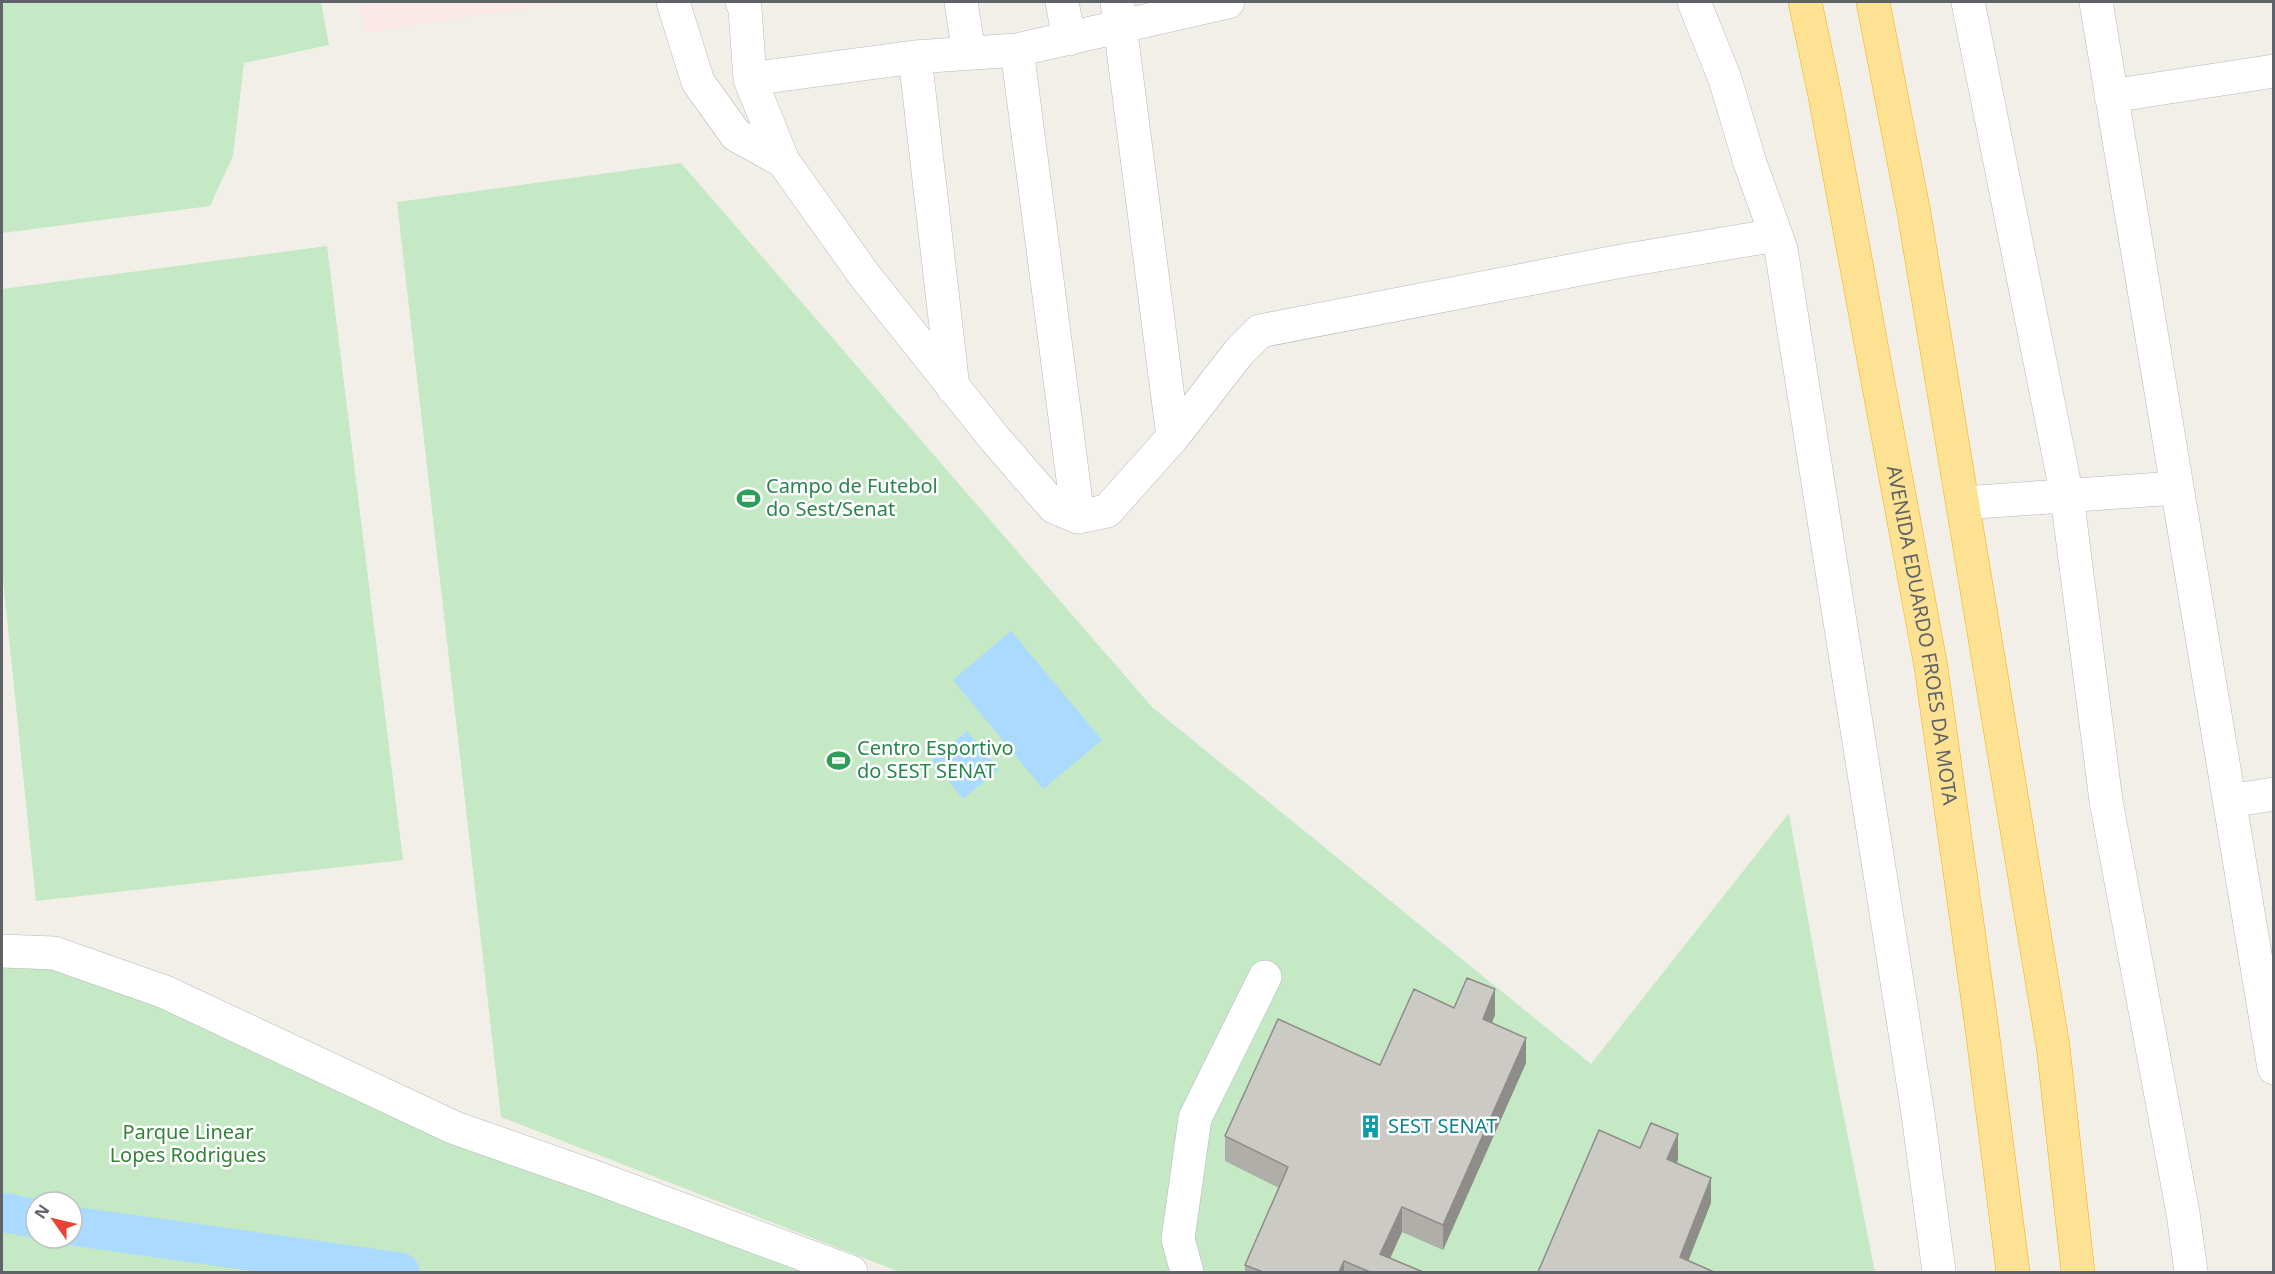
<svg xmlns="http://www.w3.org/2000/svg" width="2275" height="1274" viewBox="0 0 2275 1274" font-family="'Noto Sans',sans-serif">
<rect width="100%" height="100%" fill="#f1efe8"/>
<path fill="#fce8e6" d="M360,2H568L366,32Z"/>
<path fill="#c5e8c5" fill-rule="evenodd" d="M2,2H321L329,45L244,63L233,156L210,206L2,233Z
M681,163L1152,707L1591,1064L1789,813L1838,1087L1875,1272H900L501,1117L397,202Z
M327,246L403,860L36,901L2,570V289Z
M2,955L57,958L826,1272H2ZM36,1202H72V1238H36Z"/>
<path fill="#aadaff" d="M1011,631L1102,740L1043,789L953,680Z
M967,731L999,769L963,799L932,760Z"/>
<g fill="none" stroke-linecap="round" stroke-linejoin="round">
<path stroke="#aadaff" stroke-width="39" d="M2,1212L36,1219
M72,1226L400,1272"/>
<defs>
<path id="minor" d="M673,2L698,82L736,135L783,161
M742,2L745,9L750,79L783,161L865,276L995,439L1054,507L1078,517L1107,511L1173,437L1239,352L1260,331L1616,262L1776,235
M961,2L969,53
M1062,2L1069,39
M1117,2L1173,437
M1694,2L1725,79L1750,163L1781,249L1918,1114L1939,1272
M1968,2L2067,496L2106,801L2183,1213L2191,1272
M2096,2L2274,1068
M1017,50L1078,517
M915,57L953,388
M750,79L915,57L1017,50L1228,2
M2111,96L2274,71
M1963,503L2176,488
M2229,801L2274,794
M2,951L54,953L165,992L455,1128L589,1175L851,1272
M1187,1272L1178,1239L1195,1118L1265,977"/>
<g id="highway">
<path id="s1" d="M1805,2L1824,91L1931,667L1982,1029L2013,1272"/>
<path d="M1873,2L1914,213L2053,1046L2078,1272"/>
</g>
</defs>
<use href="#minor" stroke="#b5b8bc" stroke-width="34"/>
<use href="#highway" stroke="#f9ab00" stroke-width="34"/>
<use href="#minor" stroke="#fff" stroke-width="33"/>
<use href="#highway" stroke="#fde293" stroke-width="33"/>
</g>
<path fill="#afaea9" d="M1454,1008L1495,1015L1492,1023L1526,1063L1443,1250L1402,1232L1390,1258L1423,1272H1245V1265L1279,1188L1225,1161V1136L1380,1065Z"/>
<path fill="#8f8d8a" d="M1495,989V1015L1483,1044V1019Z
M1526,1038V1063L1443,1250V1225Z
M1678,1134V1160L1667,1184V1159Z
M1711,1178V1203L1684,1272L1680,1257Z
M1402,1207V1232L1384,1272L1380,1254Z
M1344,1261V1272H1339Z"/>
<path fill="#cccac5" stroke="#8f8d8a" stroke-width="1.5" d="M1467,978L1495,989L1483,1019L1526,1038L1443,1225L1402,1207L1380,1254L1423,1272H1370L1344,1261L1339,1272H1263L1245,1265L1288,1167L1225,1136L1278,1019L1380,1065L1414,989L1454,1008Z
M1651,1123L1678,1134L1667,1159L1711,1178L1680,1257L1714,1272H1538L1599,1130L1640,1148Z"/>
<defs>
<symbol id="stadium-bare" viewBox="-9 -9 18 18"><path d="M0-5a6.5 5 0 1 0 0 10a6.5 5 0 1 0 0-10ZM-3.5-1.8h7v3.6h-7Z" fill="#2e9e5b" stroke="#fff" stroke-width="2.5" paint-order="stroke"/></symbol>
<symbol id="building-bare" viewBox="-9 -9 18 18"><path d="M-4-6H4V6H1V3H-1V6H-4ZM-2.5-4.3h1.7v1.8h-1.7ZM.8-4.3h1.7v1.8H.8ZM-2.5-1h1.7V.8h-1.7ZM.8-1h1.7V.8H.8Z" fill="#0f9aa8" stroke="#fff" stroke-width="2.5" paint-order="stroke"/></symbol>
</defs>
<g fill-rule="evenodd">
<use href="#stadium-bare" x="732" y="482" width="33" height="33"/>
<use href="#stadium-bare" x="822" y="744" width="33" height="33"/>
<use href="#building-bare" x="1354" y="1110" width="33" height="33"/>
</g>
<g text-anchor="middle" stroke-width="5" stroke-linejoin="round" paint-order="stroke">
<g font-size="20" fill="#27864d" stroke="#fff" text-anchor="start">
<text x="766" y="493">Campo de Futebol<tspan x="766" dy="23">do Sest/Senat</tspan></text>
<text x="857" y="755">Centro Esportivo<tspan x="857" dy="23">do SEST SENAT</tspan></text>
</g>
<g font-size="20" fill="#5f6368" stroke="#fff">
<text dy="7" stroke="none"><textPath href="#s1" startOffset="644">AVENIDA EDUARDO FROES DA MOTA</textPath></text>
</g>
<g font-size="20" fill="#0d838f" stroke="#fff" text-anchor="start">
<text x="1388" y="1133">SEST SENAT</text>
</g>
<g font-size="20" fill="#348238" stroke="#fff">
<text x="188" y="1139">Parque Linear<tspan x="188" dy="23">Lopes Rodrigues</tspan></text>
</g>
</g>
<rect width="2275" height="1274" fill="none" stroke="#5f6368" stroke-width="6"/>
<g transform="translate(54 1220) rotate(304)"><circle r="28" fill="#ffffff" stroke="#bfc1c3" stroke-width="1.5"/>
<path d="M0-4.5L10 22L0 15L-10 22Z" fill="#ea4335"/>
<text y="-9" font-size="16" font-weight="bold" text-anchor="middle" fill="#5f6368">N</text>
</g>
</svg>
